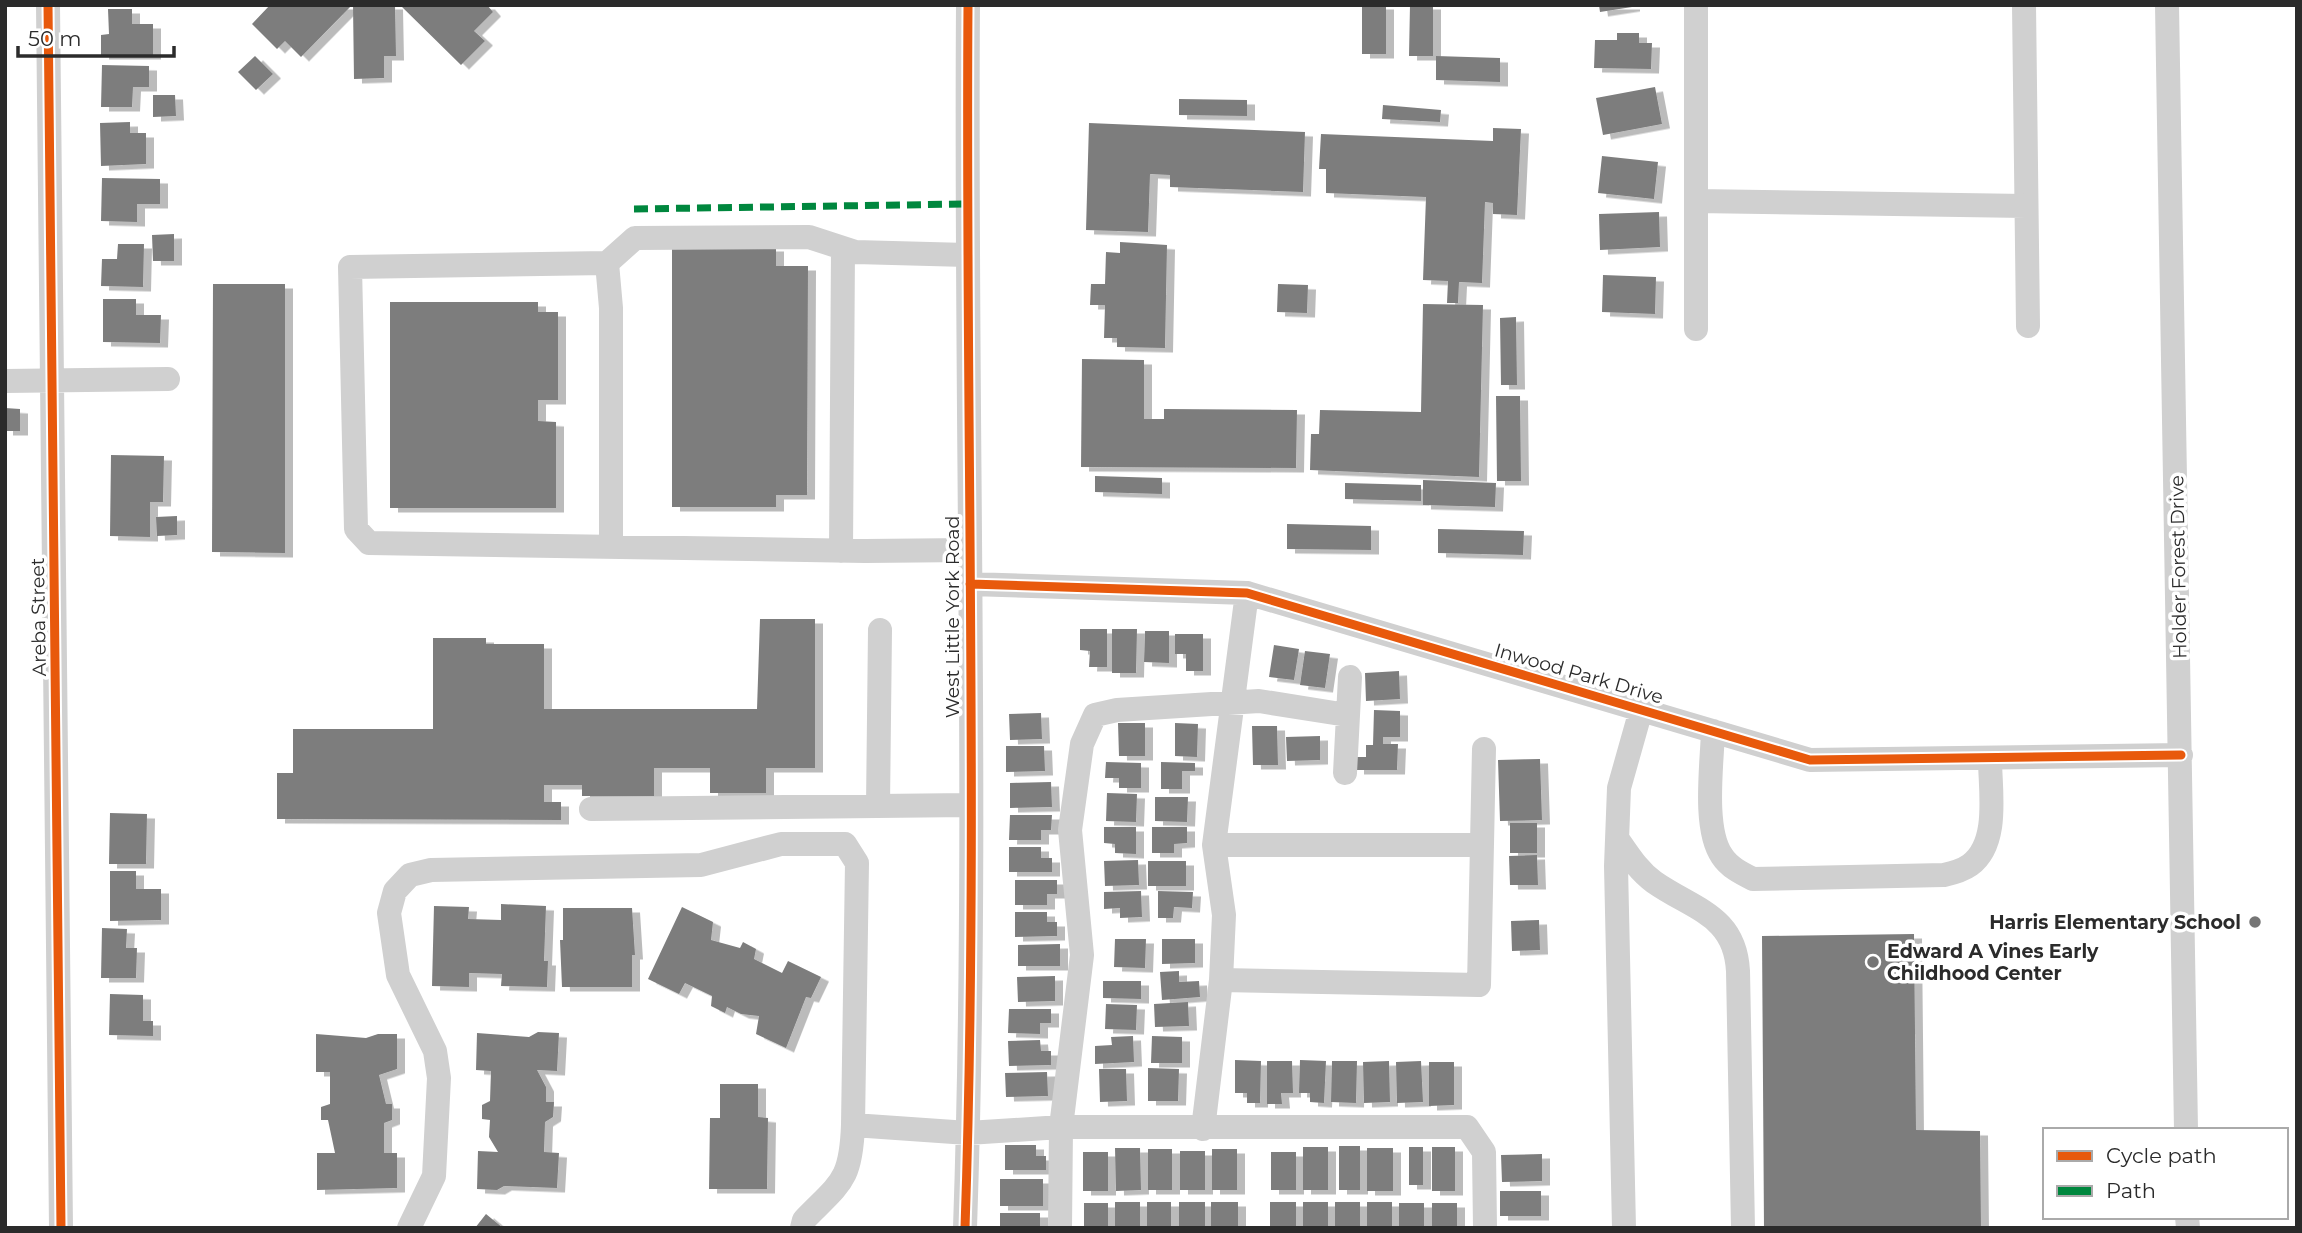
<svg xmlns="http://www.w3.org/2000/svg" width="2302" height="1233" viewBox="0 0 2302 1233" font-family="Montserrat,sans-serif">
<defs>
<filter id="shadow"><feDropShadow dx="8" dy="4.5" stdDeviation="0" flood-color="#0004"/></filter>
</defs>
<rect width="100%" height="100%" fill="#fff"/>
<path fill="#7d7d7d" filter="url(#shadow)" d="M270,5H352L301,57L285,41L277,49L252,24Z
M353,5H395L396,56H384V78L354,79Z
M400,5H487L493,12L474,31L485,41L461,65Z
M1362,5H1386V54H1362Z
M1410,5H1433V56H1409Z
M1599,5H1632V7L1600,12Z
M108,9H132V24H153V55H101V35L109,34Z
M1617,33H1639V43H1652L1651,69L1594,68L1595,40H1617Z
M255,56L273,74L256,90L238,72Z
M1436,56L1500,58V82L1436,80Z
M102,65L149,66V87H133L132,107H101Z
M1655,87L1662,124L1603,135L1596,98Z
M153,95H175L176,116L153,117Z
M1179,99L1247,100V116L1179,115Z
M1383,105L1441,110L1440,122L1382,119Z
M130,122V133H146V164L101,166L100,123Z
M1089,123L1305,132L1303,192L1170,187V175L1150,174L1148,232L1086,230Z
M1493,128L1521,129L1517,215L1493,214V203L1485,202L1482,283L1459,282L1458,303H1447L1448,281L1423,280L1426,197L1326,193V169H1319L1321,134L1493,141Z
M1602,156L1658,162L1654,199L1598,193Z
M102,178L160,179V204H137V222L101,221Z
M1659,212L1660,247L1600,250L1599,214Z
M174,234V261H153L152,235Z
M1120,242L1167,245L1165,348L1117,347V338H1104L1105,305H1090L1091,284H1105L1106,252L1120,253Z
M118,244H144L143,287L101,286L102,259H117Z
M672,247H776V266H808L807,495H776V507H672Z
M1603,275L1656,277L1655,314L1602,312Z
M213,284H285V553L212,552Z
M1278,284L1308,285L1307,313L1277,312Z
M103,299H136V315H161L160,343L103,342Z
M390,302H538V312H558V400H538V421L556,422V508H390Z
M1423,304L1483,305L1479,477L1310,470L1311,434H1319L1320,410L1421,412Z
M1516,317L1517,385H1501L1500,318Z
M1082,359L1144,360V419H1164V409L1297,410L1296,468L1081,467Z
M1496,396H1520L1521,481H1497Z
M5,408L20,409V431H5Z
M111,455L164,456L163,502H150V537L110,536Z
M1095,476L1162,478V494L1095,492Z
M1423,480L1496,483L1495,507L1423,505Z
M1345,483L1421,485V501L1345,499Z
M177,516V535L157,536L156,517Z
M1287,524L1371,526V550L1287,549Z
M1438,529L1524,531L1523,555L1438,553Z
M760,619H815V768H766V793H710V768H654V796H582V785H544V802H561V820L277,819V773H293V729H433V638H486V644H544V709H757Z
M1080,629H1107V667H1089L1090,651L1080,650Z
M1112,629H1137L1136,673H1112Z
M1145,631H1169V663L1144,662Z
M1175,634H1203V671H1186V654H1175Z
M1274,645L1299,649L1294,680L1269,677Z
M1305,651L1330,654L1325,688L1300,685Z
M1399,671L1400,699L1366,701L1365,673Z
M1374,710L1400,711V737H1383V744H1398L1397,770H1356V757H1366V745H1373Z
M1041,713L1042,739L1010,740L1009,714Z
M1118,723H1145V756H1119Z
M1175,723L1198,724L1197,757L1175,756Z
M1252,726H1277L1278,765H1253Z
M1320,736V760L1287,761L1286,737Z
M1006,746H1044L1045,771L1006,772Z
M1540,759L1542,820L1500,821L1498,760Z
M1106,762L1141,763V788H1119V778H1105Z
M1161,762L1195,763V771H1182V789H1161Z
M1051,782L1052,807L1010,808V783Z
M1107,793L1137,794L1136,822L1106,821Z
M1155,797H1188L1187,822L1155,821Z
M110,813L147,814L146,864H109Z
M1010,815H1052L1051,830H1041V840H1009Z
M1510,823H1537V853H1510Z
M1104,827H1136V854L1115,853V844L1104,843Z
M1152,827H1187V843L1174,844V853H1152Z
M1009,847H1041V858H1052V872H1009Z
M1537,855L1538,885H1510L1509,856Z
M1138,860L1139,885L1105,886L1104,861Z
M1148,861H1186V886H1148Z
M110,871H136V889H161V920L110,921Z
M1015,880H1057V894H1047V905H1015Z
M1141,891L1142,917L1120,918V908L1104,909V892Z
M1158,891L1193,892L1192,908L1174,907L1173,918H1158Z
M501,904L546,906L544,961H548L547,987L501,986L502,974L469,973V987L432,986L434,906L469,907L468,919L501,920Z
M682,907L713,922L711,940L740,948L743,942L756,949L754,959L782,973L788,961L821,977L811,998L806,997L786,1048L756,1034L759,1016L741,1014L727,1007L725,1013L711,1006L712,996L685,983L679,994L648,979Z
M563,908H632L635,955H632V987H562L560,940H563Z
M1015,912H1047V922H1057V936L1015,937Z
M1539,920L1540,950L1512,951L1511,921Z
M102,928L127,929L126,948H137L136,978H101Z
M1914,934L1916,1130L1980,1131L1981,1228H1764L1762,936Z
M1115,939H1146L1145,968L1114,967Z
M1162,939H1195V963L1162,964Z
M1060,944V966H1018V945Z
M1179,971V982L1199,981L1200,997L1162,1000L1160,972Z
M1055,976V1001L1018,1002L1017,977Z
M1103,981H1141V999L1103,998Z
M110,994L143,995V1021H153V1036L109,1035Z
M1188,1002L1189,1026L1155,1027L1154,1004Z
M1106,1004L1137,1005L1136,1030L1105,1029Z
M1009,1009H1051V1023H1040V1034L1008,1033Z
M538,1032L559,1033L557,1071L537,1070L546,1087V1102H554L553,1117L545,1122L544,1152L559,1153L557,1188L504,1186L497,1190L477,1189L478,1151L498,1152L489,1137L490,1120L482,1119V1105L490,1101L491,1071L476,1070L477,1033L529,1037Z
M316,1034L366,1038L378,1034H397V1069L379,1075L386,1104H392V1120L384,1123V1153H397V1188L317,1190V1153H335L328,1120H321V1107L330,1104V1072H316Z
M1133,1036L1134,1062L1095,1064V1046L1112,1045L1111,1037Z
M1152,1036L1182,1037V1063H1151Z
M1040,1040L1041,1051H1051V1065L1009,1066L1008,1041Z
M1235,1060L1261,1061L1260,1103H1247V1093H1235Z
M1300,1060L1326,1061L1324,1103L1310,1102V1093H1299Z
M1267,1061H1292L1293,1093H1281L1282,1104H1267Z
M1332,1061H1357L1356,1103L1331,1102Z
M1389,1061L1390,1102L1364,1103L1363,1062Z
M1421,1061L1423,1102L1397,1103L1396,1062Z
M1429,1062H1454V1105L1429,1106Z
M1148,1068L1179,1069L1178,1101H1148Z
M1099,1069H1126L1127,1101L1100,1102Z
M1047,1072L1048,1096L1006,1097L1005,1073Z
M720,1084H758V1117L768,1118L767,1189H709L710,1118H720Z
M1005,1145H1036V1156H1046V1170H1005Z
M1339,1146H1360V1190H1339Z
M1303,1147H1328V1190H1303Z
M1409,1147H1423V1185H1409Z
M1432,1147H1455V1191H1432Z
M1115,1148H1140L1141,1190L1116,1191Z
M1367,1148H1393V1191H1367Z
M1148,1149H1172V1190H1148Z
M1212,1149H1237V1190H1212Z
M1180,1151H1205V1190H1180Z
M1083,1152H1108V1191H1083Z
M1271,1152H1296V1190H1271Z
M1542,1154V1181L1502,1182L1501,1155Z
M1000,1179H1043V1206H1000Z
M1500,1191H1541V1216H1500Z
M1115,1202H1140V1228H1115Z
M1147,1202H1171V1228H1147Z
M1179,1202H1205V1228H1179Z
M1211,1202H1238V1228H1211Z
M1270,1202H1296V1228H1270Z
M1303,1202H1328V1228H1303Z
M1335,1202H1360V1228H1335Z
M1367,1202H1392V1228H1367Z
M1084,1203H1108V1228H1084Z
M1399,1203H1424V1228H1399Z
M1432,1203H1457V1228H1432Z
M1000,1213H1040V1228H1000Z
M486,1214L503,1228H475Z"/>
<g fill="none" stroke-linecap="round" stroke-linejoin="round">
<path stroke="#d0d0d0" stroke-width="24" d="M48,5L61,1228
M1696,5V329
M2024,5L2028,326
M2167,5L2186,1130
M1696,201L2026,206
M967,255L855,252L809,237L635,238L607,263L350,267L356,529L369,543L865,551L969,550
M607,263L611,308V547
M5,381L168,379
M841,551L843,248
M970,584L1247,593L1810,760L2181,755
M1713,731C1712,764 1703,829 1722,856C1729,867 1741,873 1753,879L1944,875C1953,873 1963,870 1970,865C2000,843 1990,790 1990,759
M1345,773L1350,677
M878,806L880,630
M591,809L969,805
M1619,841C1630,857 1639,871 1654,882C1694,910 1735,915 1738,971L1743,1228
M1214,845H1481
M1221,980L1479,985L1484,749
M1203,1129L1221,980L1224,915L1214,845L1247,593
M2187,1217L2188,1228
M409,1228L434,1176L439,1078L435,1051L398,975L389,913L395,891L410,875L431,870L701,865L781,844H845L857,863L853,1125L968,1133L1061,1127H1467L1484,1152L1485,1228
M802,1228L804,1220C841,1182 851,1181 853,1125
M965,1228C979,821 965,413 968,5
M1060,1228L1061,1127L1082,955L1070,830L1082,744L1095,715L1117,710L1259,701L1347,715
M1624,1228L1616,866L1619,788L1641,710"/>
<path stroke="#00873e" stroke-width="7" stroke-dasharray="14 7" stroke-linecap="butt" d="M634,209L966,204"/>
<defs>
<path id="cycleway" d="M48,5L61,1228
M970,584L1247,593L1810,760L2181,755
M965,1228C979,821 965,413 968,5"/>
</defs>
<use href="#cycleway" stroke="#fff" stroke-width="13"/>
<use href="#cycleway" stroke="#e8590c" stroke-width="9"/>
</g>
<g fill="#757575" stroke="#fff" stroke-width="2.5">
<circle cx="2255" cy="922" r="7"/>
<circle cx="1873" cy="962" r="7"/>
</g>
<g text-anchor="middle" stroke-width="7" stroke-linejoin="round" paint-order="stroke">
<g font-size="19" fill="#2b2b2b" stroke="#fff">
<text transform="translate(2178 567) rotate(-91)" y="7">Holder Forest Drive</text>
<text transform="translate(38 617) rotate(-91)" y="7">Areba Street</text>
<text transform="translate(952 617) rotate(-90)" y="7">West Little York Road</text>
<text transform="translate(1579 673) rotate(16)" y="7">Inwood Park Drive</text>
</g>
<g font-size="19" font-weight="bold" fill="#2b2b2b" stroke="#fff" text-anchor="end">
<text x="2241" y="929">Harris Elementary School</text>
<text x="1887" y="958" text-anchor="start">Edward A Vines Early<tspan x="1887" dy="22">Childhood Center</tspan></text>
</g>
</g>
<rect width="2302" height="1233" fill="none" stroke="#2b2b2b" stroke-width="14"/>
<rect x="2043" y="1128" width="245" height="91" fill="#ffffff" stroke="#aaaaaa" stroke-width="2"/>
<rect x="2057" y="1151" width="35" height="10" fill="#e8590c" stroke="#aaaaaa" stroke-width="2"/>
<text x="2106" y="1163" font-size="21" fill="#2b2b2b">Cycle path</text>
<rect x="2057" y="1186" width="35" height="10" fill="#00873e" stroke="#aaaaaa" stroke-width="2"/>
<text x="2106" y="1198" font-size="21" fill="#2b2b2b">Path</text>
<path d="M18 46v10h156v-10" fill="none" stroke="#2b2b2b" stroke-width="3.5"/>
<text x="28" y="46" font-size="21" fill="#2b2b2b" stroke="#ffffff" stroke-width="5" paint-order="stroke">50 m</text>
</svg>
